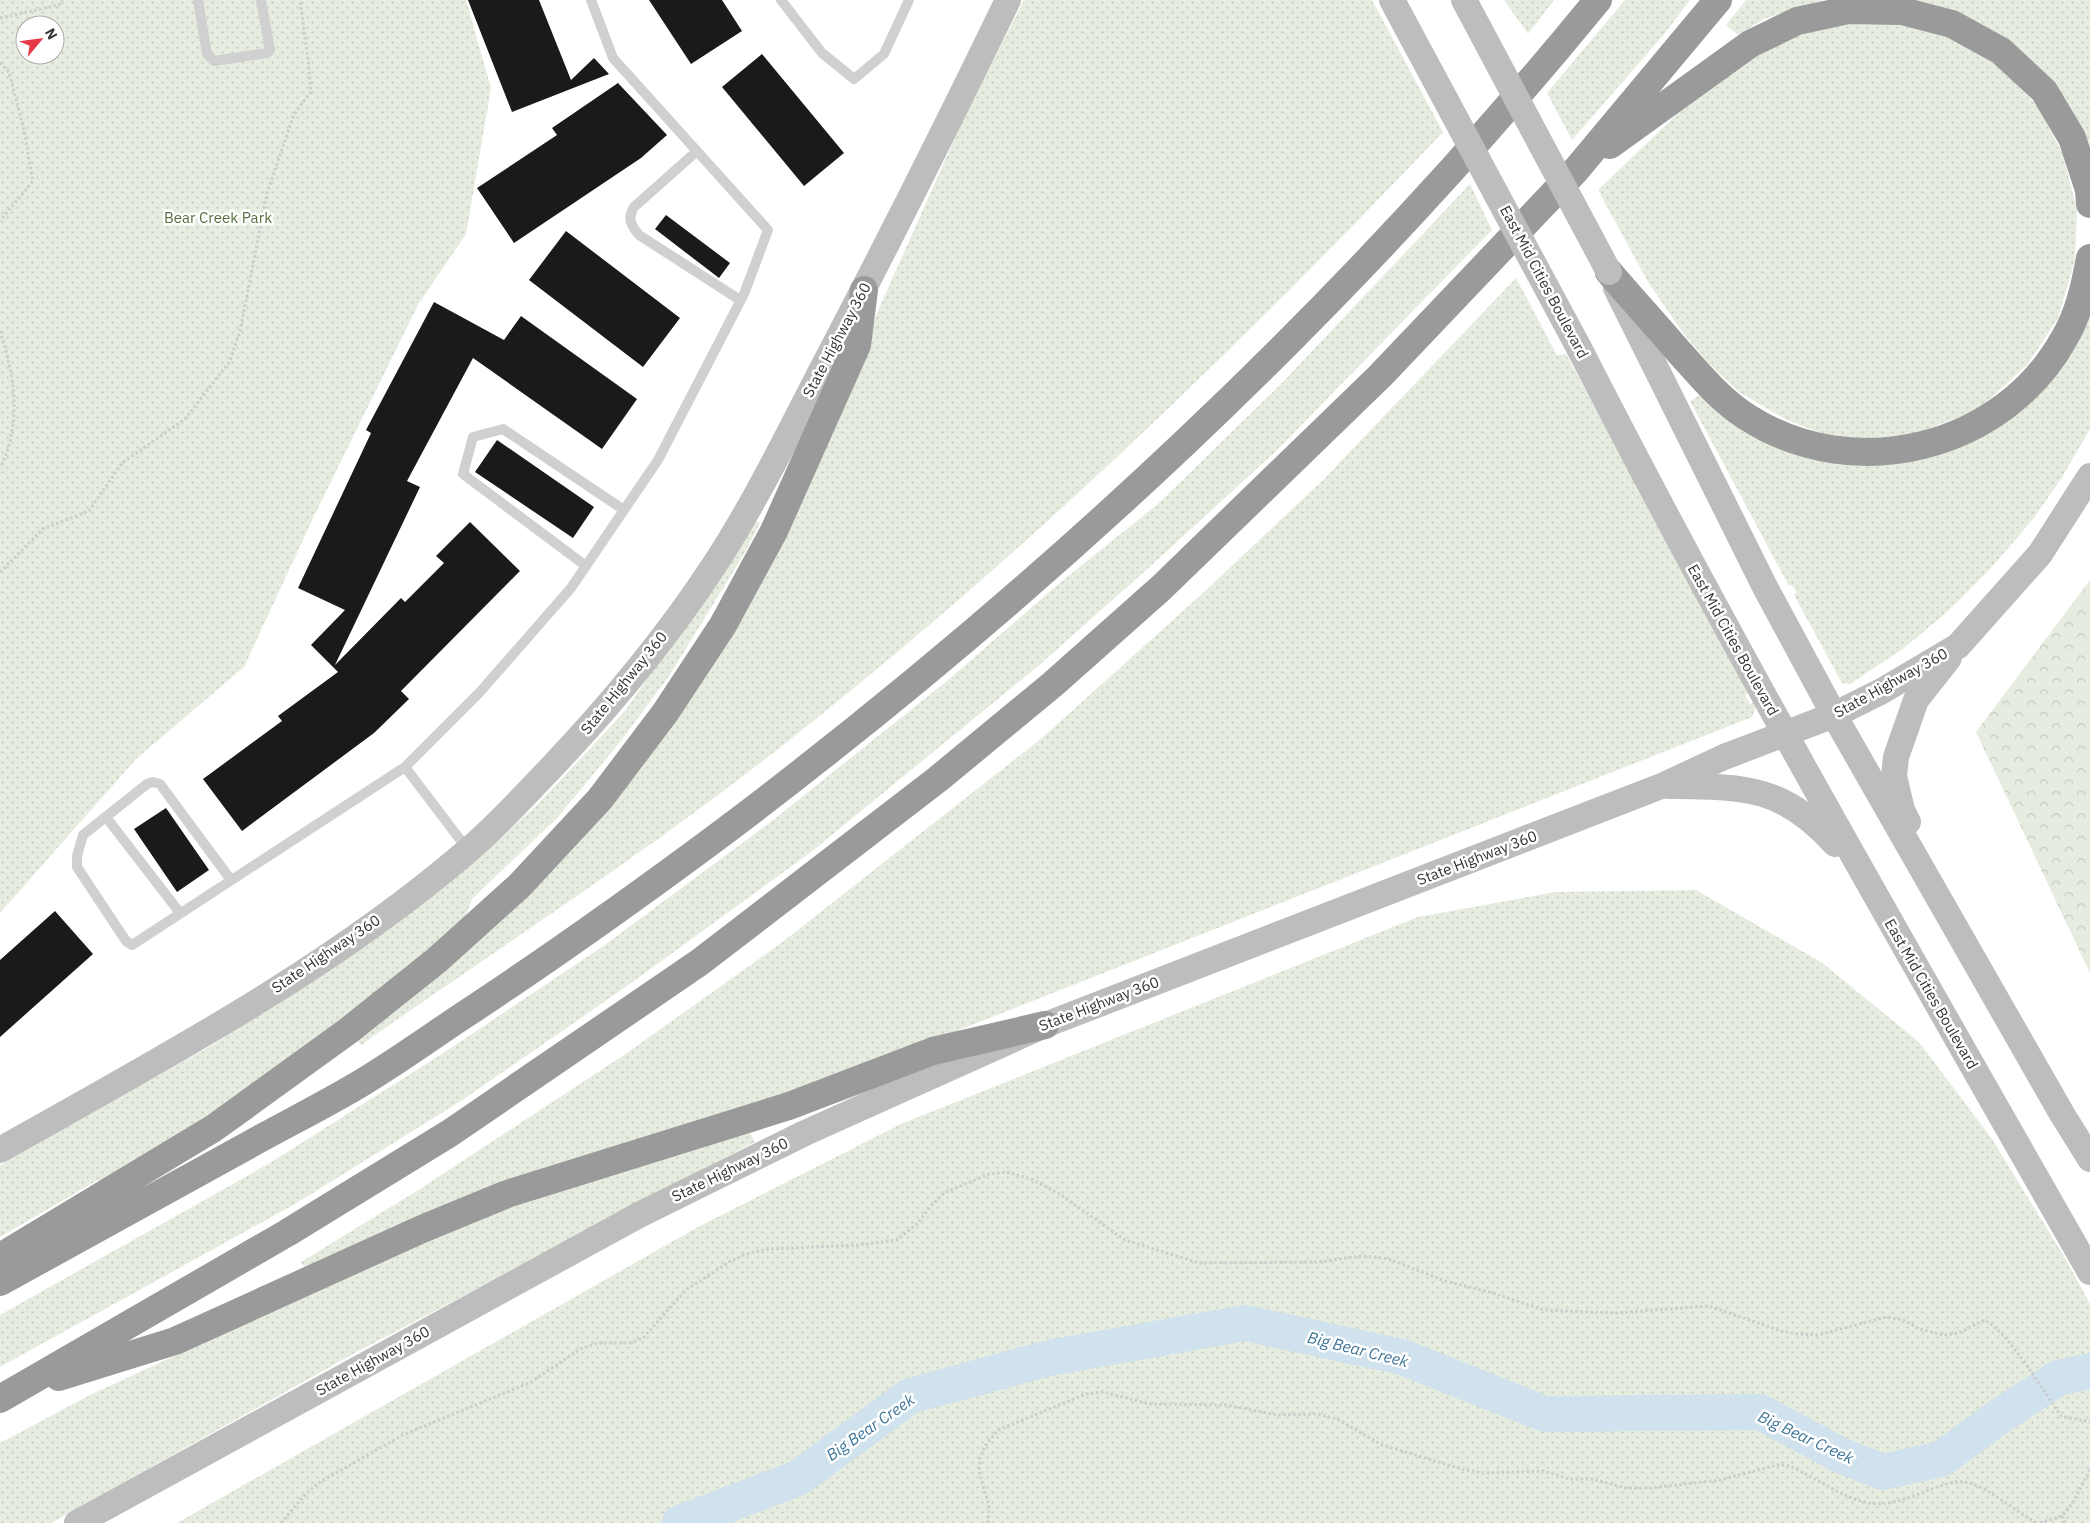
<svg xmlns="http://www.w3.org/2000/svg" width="2090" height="1523" viewBox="0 0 2090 1523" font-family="'IBM Plex Sans',sans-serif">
<defs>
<pattern id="green-dots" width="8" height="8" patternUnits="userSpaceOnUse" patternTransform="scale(1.25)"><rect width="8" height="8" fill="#e6ecdf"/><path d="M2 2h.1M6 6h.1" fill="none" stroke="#c6cbc0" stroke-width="1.8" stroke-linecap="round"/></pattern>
<pattern id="forest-crowns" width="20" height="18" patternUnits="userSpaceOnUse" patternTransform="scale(1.25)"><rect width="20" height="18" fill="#e6ecdf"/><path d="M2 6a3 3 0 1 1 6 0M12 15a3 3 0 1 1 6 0" fill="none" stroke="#c6cbc0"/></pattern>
</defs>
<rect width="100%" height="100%" fill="#fff"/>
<path fill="url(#green-dots)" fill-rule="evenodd" d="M0,0H466L491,88L466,234L419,303L314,516L244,667L136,759L0,913ZM25,25H55V55H25Z
M1024,0H1372L1443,132C1226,360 1000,578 751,770C625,867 491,953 361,1045L354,1037L542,875L812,475L881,304L959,129Z
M1504,0H1554L1528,34Z
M1625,0H1690L1666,32L1572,140L1547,93Z
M1746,0H1824L1764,19L1738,35L1726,25Z
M1913,0H2090V157L1951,10Z
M1869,21L1918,26L1963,43L2003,70L2038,107L2063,154L2077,211L2075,260L2058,318L2027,365L1978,410L1917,433L1863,439L1821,433L1787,420L1739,392L1707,362L1681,330L1648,282L1598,190L1696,96L1776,41L1823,26Z
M1470,184L1492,230L1275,452L1144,572L1037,667L811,852L627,986L461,1101L295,1204L0,1367V1315L270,1163L445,1052L602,947L772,821L947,681L1061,582L1158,504L1283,382Z
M1516,278L1557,355L1566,354L1749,693L1745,695L1750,704L1754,702L1756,706L1752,717L840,1077L307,1271L301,1262L420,1189L627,1053L780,944L1042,738L1203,593L1324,479Z
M2090,301V429L2061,479L2033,519L1992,567L1947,612L1904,648L1850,684L1842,683L1794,595L1797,593L1792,585L1789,586L1690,401L1702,394L1761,437L1971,440Z
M755,521L760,523L744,554L669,676L620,742L558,817L472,899L465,918L393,981L214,1112L101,1185L98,1180L0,1237V1165L209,1047L315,980L459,874L536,806L625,711Z
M1696,890L1821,962L1919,1042L1992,1139L2065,1258L2090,1304V1523H177L698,1227L901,1124L1418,917L1556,892Z
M749,1131L755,1142L353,1354L51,1523H0V1443L92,1394L466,1221Z"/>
<path fill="url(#forest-crowns)" d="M2090,580V973L1976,732Z"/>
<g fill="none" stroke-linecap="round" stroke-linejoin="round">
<path stroke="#cfe2ee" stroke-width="36" d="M680,1523L798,1478L910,1396L1049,1358L1245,1323L1402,1357L1545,1414L1760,1412L1840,1455L1883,1472L1941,1459L2000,1416L2058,1378L2090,1371"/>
</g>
<path fill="#1a1a1a" d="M468,0H539L571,80L594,58L609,74L512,112Z
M649,0H722L742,31L691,64Z
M762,54L844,153L804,186L722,87Z
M618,83L667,135L641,158L514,243L477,188L557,135L552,128Z
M666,215L730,263L719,278L655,229Z
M566,231L680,318L643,367L529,280Z
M434,302L504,340L521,316L637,399L602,449L473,358L407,481L420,487L335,665L401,598L405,602L444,563L436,556L470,522L520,571L401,691L409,699L374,733L242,831L203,779L282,721L278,716L338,672L311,645L345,610L298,588L371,433L366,430Z
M497,440L594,507L573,538L475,472Z
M166,808L209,870L177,892L134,829Z
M55,911L93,954L0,1037V960Z"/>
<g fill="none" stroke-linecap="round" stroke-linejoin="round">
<path stroke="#cdcdcd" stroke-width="3" stroke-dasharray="2.5 2.5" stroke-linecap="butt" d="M0,18L59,5L62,0
M0,63L9,72L24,130L33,181L0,221
M0,331C15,375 22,425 0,468
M0,572L43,529L89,511L122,463L185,419L230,361L240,331L267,193L294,114L311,92L308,59L300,0
M2062,1516L2065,1523
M281,1523L304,1496L318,1483L403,1435L531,1382L580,1349L598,1343H630L643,1338L686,1290L729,1262L746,1254L769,1249L858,1245L897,1240L918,1223L930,1207L944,1193L989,1174L1006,1172L1031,1179L1058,1193L1125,1240L1199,1263L1319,1262L1360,1256L1375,1257L1389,1259L1445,1281L1493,1293L1544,1310L1615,1313L1709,1306L1781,1331L1799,1334L1818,1335L1886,1317L1904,1320L1919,1329L1944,1335L1959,1333L1984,1320C2008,1331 2044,1392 2061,1416L2090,1422
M988,1523L989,1506L979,1471L980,1458L985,1446L998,1430L1086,1394L1103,1392L1150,1404L1225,1405L1278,1415L1318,1414L1337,1419L1382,1445L1465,1470L1484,1473L1544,1471L1569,1479H1592L1626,1488H1650L1720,1480L1777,1465H1786C1814,1475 1840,1498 1869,1503C1902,1509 1942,1478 1965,1482C1988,1486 2015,1512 2037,1523
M2040,1523L2062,1516L2072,1504L2090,1470"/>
<path stroke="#d0d0d0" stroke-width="10" d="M198,0L207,54L214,61L267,53L270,50L261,0
M781,0L822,53L854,79L884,54L909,0
M697,151L634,207C627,219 631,225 639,235L740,300
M586,566L463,474L473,437L503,429L624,510
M405,767L468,850
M106,817L180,913
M231,880L160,784L153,782L147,784L83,835L77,856V867L126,941L132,945L405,767L480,692L571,588L658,460L744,294L768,230L613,58L591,0"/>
<path stroke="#bdbdbd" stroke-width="26" d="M1616,288L1765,587L1834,715L2062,1114L2090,1159
M1579,348C1739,662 1916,966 2090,1272
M1669,786C1742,787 1783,785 1835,844
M1908,822L1902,810L1894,776L1896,757L1916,700L1949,658
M0,1150C159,1060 326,972 465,853C495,828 522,798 549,770C609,707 665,640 713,567C759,497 795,420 834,346C894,231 952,116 1008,0
M77,1523L639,1215L805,1133L1045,1025L1664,785L1724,757L1834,715L1882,691L1958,646L2040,554L2090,476"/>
<path stroke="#9a9a9a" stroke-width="28" d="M1610,145L1750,44L1797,21L1848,10L1902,11L1952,24L2001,51L2044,91L2072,138L2089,190L2090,204
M1609,272C1632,299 1656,325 1679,352C1700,375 1720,400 1747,417C1854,486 2004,449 2065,337C2079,313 2085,285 2090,258
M0,1257L214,1128L348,1031L437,960L520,885L600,799L665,713L723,625L774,531L857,345L864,290
M0,1282C82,1237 163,1192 245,1147C284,1125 325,1105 363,1082C396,1062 427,1040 458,1019C548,960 635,898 721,834C1041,593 1344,311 1598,0
M59,1377L175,1341L422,1229L507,1194L789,1106L933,1051L1045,1025
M0,1399L287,1233L450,1133L700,962L938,779L1053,684L1161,588L1380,376L1576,170L1718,0"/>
<path stroke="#bdbdbd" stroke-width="26" d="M1392,0L1579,348
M1464,0L1609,272"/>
</g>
<g text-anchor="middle" stroke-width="5" stroke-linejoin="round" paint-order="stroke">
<g font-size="15" fill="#56703f" stroke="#fff">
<text x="218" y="223">Bear Creek Park</text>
</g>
<g font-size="15" fill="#333" stroke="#fff">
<text transform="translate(1544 282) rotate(62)" y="5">East Mid Cities Boulevard</text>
<text transform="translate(837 340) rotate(-62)" y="5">State Highway 360</text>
<text transform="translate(1733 640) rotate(61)" y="5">East Mid Cities Boulevard</text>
<text transform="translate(624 683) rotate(-51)" y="5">State Highway 360</text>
<text transform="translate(1891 683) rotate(-29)" y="5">State Highway 360</text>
<text transform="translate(1477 858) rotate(-21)" y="5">State Highway 360</text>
<text transform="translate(326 954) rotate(-34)" y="5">State Highway 360</text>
<text transform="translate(1931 994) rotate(60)" y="5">East Mid Cities Boulevard</text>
<text transform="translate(1099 1004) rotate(-21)" y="5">State Highway 360</text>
<text transform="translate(730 1170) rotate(-26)" y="5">State Highway 360</text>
<text transform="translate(373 1361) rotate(-29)" y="5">State Highway 360</text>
</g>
<g font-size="16" font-style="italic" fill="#3f7597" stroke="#fff">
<text transform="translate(1358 1349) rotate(14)" y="6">Big Bear Creek</text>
<text transform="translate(870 1427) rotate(-35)" y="6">Big Bear Creek</text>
<text transform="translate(1806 1437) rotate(25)" y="6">Big Bear Creek</text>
</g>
</g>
<g transform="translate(40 40) rotate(61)"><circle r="24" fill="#ffffff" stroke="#adadad"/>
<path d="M0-4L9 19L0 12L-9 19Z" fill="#e63946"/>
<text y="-8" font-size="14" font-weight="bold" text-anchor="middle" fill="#333333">N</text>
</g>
</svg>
